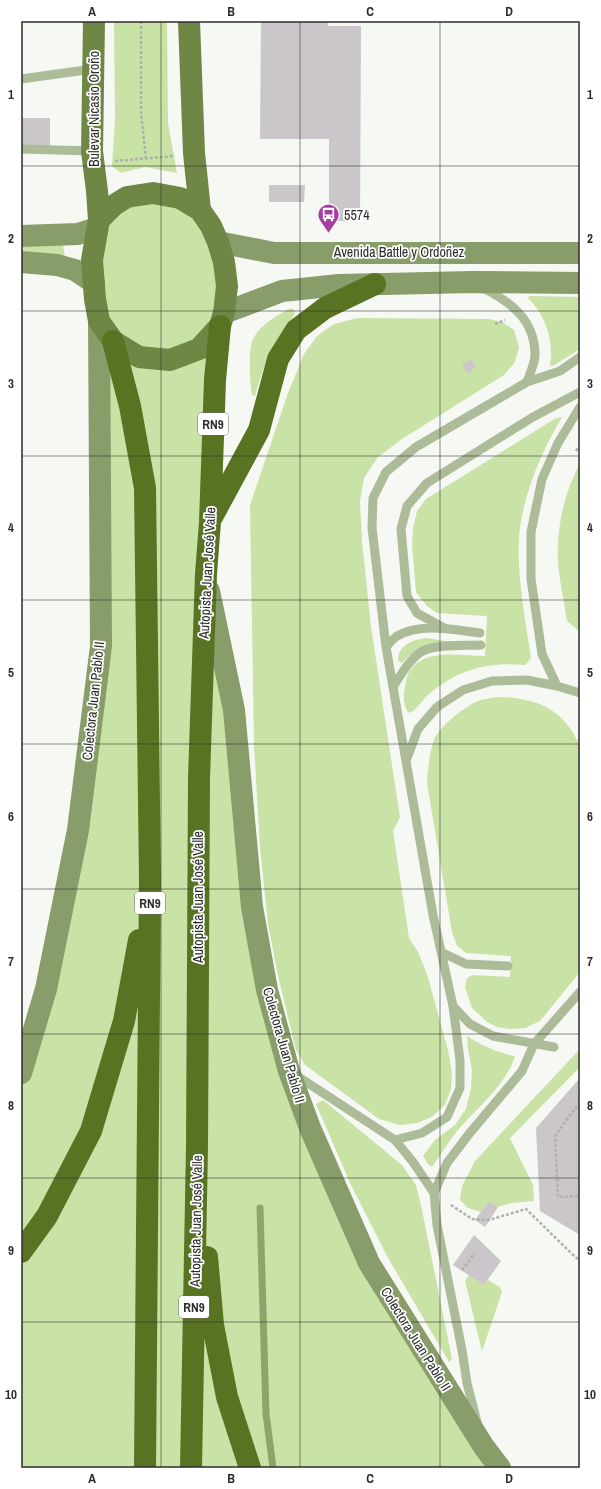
<svg xmlns="http://www.w3.org/2000/svg" width="601" height="1489" viewBox="0 0 601 1489" font-family="'Archivo Narrow',sans-serif">
<rect width="100%" height="100%" fill="#f6f8f4"/>
<path fill="#c9e2a5" d="M114,21H167L168,123L177,173L145,167L121,173L112,166L115,119Z
M180,198L218,242L206,574L267,990L369,1263L500,1468H21V1073L46,989L101,646L92,260L114,205Z
M24,244H63L65,259L25,254L21,249Z
M530,296L580,297V349L553,366H550C554,341 546,316 528,298Z
M292,308L295,311C295,317 280,336 276,343C266,360 260,377 255,396L252,395C250,383 248,349 253,339C260,325 278,314 292,308Z
M357,318L489,319L502,322L514,330L519,347L515,362L504,375L402,439L378,457L364,478L360,501L362,541L371,627L400,817L393,831L409,938L418,952L427,974L448,1050L452,1073L451,1089L445,1105L432,1117L417,1123L400,1125L379,1119L305,1065L296,1050L278,976L268,924L260,848L254,745L250,505L288,393L304,354L317,336L334,324Z
M562,417C542,451 526,488 520,527C515,568 525,617 531,658L525,665C486,662 460,669 429,694C422,700 418,709 409,713C403,707 403,695 405,687C406,683 406,678 408,674C422,647 460,656 485,656L487,616L437,613L427,606L416,592L412,545L413,528L417,511L426,499L556,418Z
M580,463V632L567,621C564,602 560,583 558,564C556,529 564,493 580,463Z
M426,638L452,642C429,643 418,646 402,663L398,661C398,645 412,640 426,638Z
M497,697C535,698 563,707 580,746V972L540,1021L525,1028L509,1029L497,1027L487,1022L472,1008L465,987L467,978L472,975L510,977L511,956L466,953L457,946L452,932L427,783C428,769 429,754 434,740C440,726 464,707 478,701C484,699 491,698 497,697Z
M467,1036C482,1046 498,1053 515,1056C507,1084 476,1109 457,1131C448,1142 441,1155 432,1167L428,1164L423,1156L435,1140L455,1125L466,1109L471,1088L472,1070L468,1049Z
M580,1049V1067L510,1138L533,1185L534,1201L512,1203L498,1207L489,1201L481,1212L468,1208L460,1200L462,1186L475,1161Z
M323,1100L402,1165L416,1185L422,1210L452,1359L449,1362L387,1256L350,1183L316,1104Z
M469,1275L484,1285L488,1280L500,1287L502,1292L482,1351L465,1281Z"/>
<g fill="none" stroke-linecap="round" stroke-linejoin="round">
<path stroke="#8ea46b" stroke-width="7" d="M260,1208L266,1414L273,1468"/>
</g>
<path fill="#cac6c9" d="M261,21H328V26H361L360,221H329V139H260Z
M21,118H50V146H21Z
M269,185H305L304,202H269Z
M471,359L476,366L468,373L462,365Z
M580,1078V1235L540,1211L536,1128Z
M489,1201L498,1207L485,1227L475,1220Z
M474,1235L501,1261L484,1285L453,1265Z"/>
<g fill="none" stroke-linecap="round" stroke-linejoin="round">
<path stroke="#afb1ae" stroke-width="2.5" stroke-dasharray="3 2" stroke-linecap="butt" d="M141,21V112L146,159
M115,161L173,156
M495,324L505,320
M576,451L580,445
M580,1102L555,1136L558,1197L580,1196
M451,1205L472,1219L489,1220L526,1209L572,1254L580,1261
M462,1270L475,1253"/>
<path stroke="#acbb98" stroke-width="9" d="M21,79L93,69
M21,149L92,151
M483,288C511,302 535,320 535,355C535,363 530,373 527,382
M444,628L417,613L407,596L401,529L407,506L427,483L533,417L580,392
M386,647C389,643 393,639 397,636C422,622 454,630 480,633
M557,686L542,654L531,579V532L542,479L558,443L580,407
M393,687C400,676 412,655 425,650C442,644 463,646 481,645
M406,761L418,729L437,707L463,690L492,681L527,680L557,686L580,693
M441,952L466,964L508,966
M453,1006L470,1024L493,1036L554,1047
M294,1074L395,1140L413,1162L434,1193L437,1225L462,1350L467,1383L477,1422
M395,1140L422,1133L447,1117L460,1088V1060L453,1006L433,915L386,647L372,528L373,498L386,472L416,447L527,382L560,371L580,357
M434,1193L447,1163L469,1134L522,1071L534,1044L580,992"/>
<path stroke="#889d69" stroke-width="22" d="M21,236L78,234L97,228
M218,242L274,253H580
M21,262L57,265L75,270L94,283
M224,313L282,291L339,285L473,282L580,283
M209,591L234,710L252,907L267,990L289,1071L310,1128L369,1263L484,1447L500,1468
M21,1073L46,989L78,830L101,646L99,321"/>
<path stroke="#6e8745" stroke-width="22" d="M94,21L92,151L97,191L99,220
M189,21L194,153L200,210
M153,193L180,198L200,210L211,226L218,242L224,262L227,286L224,313L220,326L199,349L170,360L139,357L113,341L99,321L95,299L92,260L99,220L114,205L127,197Z"/>
<path stroke="#587422" stroke-width="22" d="M113,341L130,406L145,488L150,880L145,1468
M212,517L259,430L278,359L296,330L325,308L375,284
M21,1252L47,1216L91,1131L124,1021L139,940
M207,1257L213,1325L227,1397L250,1468
M191,1468L197,1146L199,778L206,574L210,522L215,380L220,326"/>
</g>
<path fill="none" stroke="#2c2c2b" stroke-width="1" stroke-opacity="0.55" d="M161,21V1468M300,21V1468M440,21V1468M21,166H580M21,311H580M21,456H580M21,600H580M21,744H580M21,889H580M21,1034H580M21,1178H580M21,1322H580"/>
<defs>
<symbol id="bus-pin" viewBox="-11 -11 22 30"><path d="M0 17L-7.5 6A9.5 9.5 0 1 1 7.5 6Z" fill="#a73ea1" stroke="#fff"/><path d="M-5-6H5V4H4V6H2V4H-2V6H-4V4H-5ZM-3.5-4V0h7V-4ZM-3.5 1.2v1.5H-2V1.2ZM2 1.2v1.5H3.5V1.2Z" fill="#fff"/></symbol>
</defs>
<g fill-rule="evenodd">
<use href="#bus-pin" x="316" y="202" width="25" height="34"/>
</g>
<g text-anchor="middle" stroke-width="3.5" stroke-linejoin="round" paint-order="stroke">
<g fill="#fff" stroke="#6b6b6b" stroke-width="1">
<rect x="198" y="413" width="30" height="22" rx="3"/>
<rect x="135" y="892" width="30" height="22" rx="3"/>
<rect x="179" y="1296" width="30" height="22" rx="3"/>
</g>
<g font-size="13" font-weight="bold" fill="#2c2c2b">
<text x="213" y="429">RN9</text>
<text x="150" y="908">RN9</text>
<text x="194" y="1312">RN9</text>
</g>
<g font-size="14" fill="#2c2c2b" stroke="#fff">
<text transform="translate(94 109) rotate(-90)" y="5">Bulevar Nicasio Oroño</text>
<text x="399" y="257">Avenida Battle y Ordoñez</text>
<text transform="translate(207 573) rotate(-87)" y="5">Autopista Juan José Valle</text>
<text transform="translate(93 701) rotate(-84)" y="5">Colectora Juan Pablo II</text>
<text transform="translate(198 897) rotate(-90)" y="5">Autopista Juan José Valle</text>
<text transform="translate(284 1045) rotate(74)" y="5">Colectora Juan Pablo II</text>
<text transform="translate(196 1221) rotate(-89)" y="5">Autopista Juan José Valle</text>
<text transform="translate(416 1339) rotate(58)" y="5">Colectora Juan Pablo II</text>
</g>
<g font-size="14" fill="#2c2c2b" stroke="#fff" text-anchor="start">
<text x="344" y="220">5574</text>
</g>
</g>
<rect width="601" height="1489" fill="none" stroke="#ffffff" stroke-width="44"/>
<rect x="22" y="22" width="557" height="1445" fill="none" stroke="#2c2c2b" stroke-width="1.5"/>
<g font-size="13" text-anchor="middle" font-weight="bold" fill="#2c2c2b">
<text x="92" y="16">A</text>
<text x="231" y="16">B</text>
<text x="370" y="16">C</text>
<text x="509" y="16">D</text>
<text x="11" y="99">1</text>
<text x="590" y="99">1</text>
<text x="11" y="243">2</text>
<text x="590" y="243">2</text>
<text x="11" y="388">3</text>
<text x="590" y="388">3</text>
<text x="11" y="532">4</text>
<text x="590" y="532">4</text>
<text x="11" y="677">5</text>
<text x="590" y="677">5</text>
<text x="11" y="821">6</text>
<text x="590" y="821">6</text>
<text x="11" y="966">7</text>
<text x="590" y="966">7</text>
<text x="11" y="1110">8</text>
<text x="590" y="1110">8</text>
<text x="11" y="1255">9</text>
<text x="590" y="1255">9</text>
<text x="11" y="1399">10</text>
<text x="590" y="1399">10</text>
<text x="92" y="1483">A</text>
<text x="231" y="1483">B</text>
<text x="370" y="1483">C</text>
<text x="509" y="1483">D</text>
</g>
</svg>
